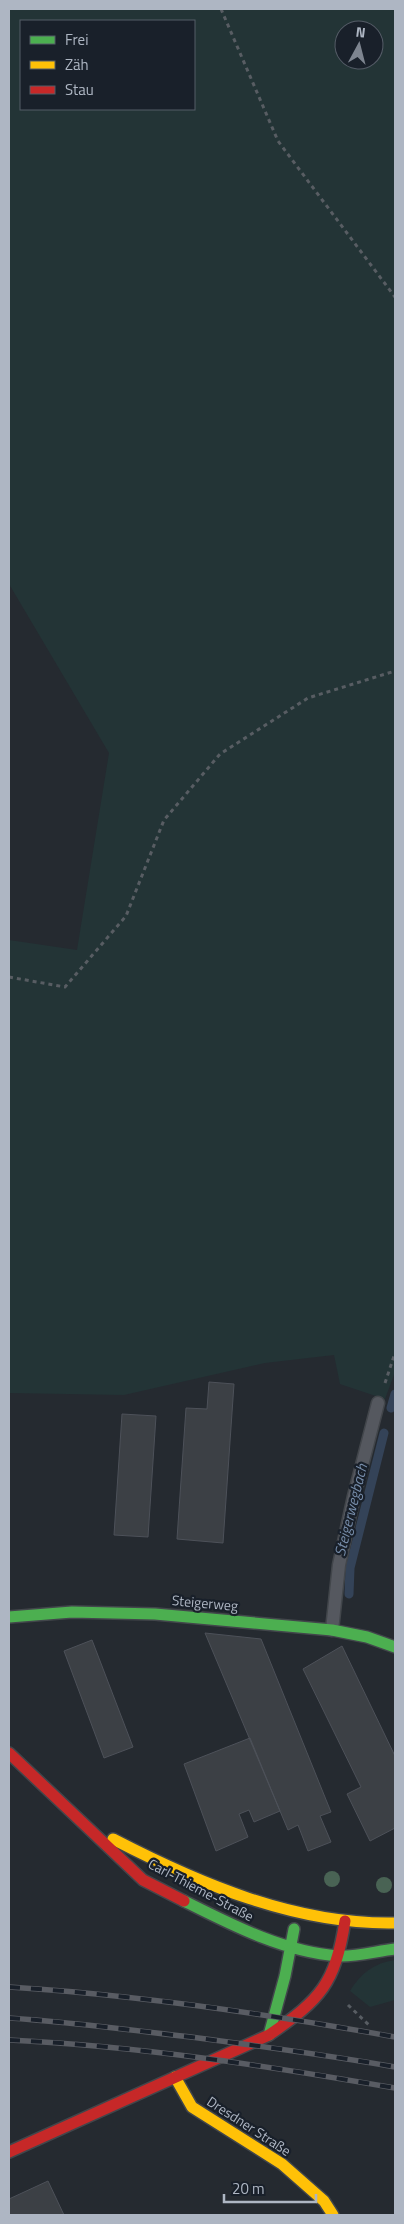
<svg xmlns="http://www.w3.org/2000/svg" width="404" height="2224" viewBox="0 0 404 2224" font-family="'Titillium Web',sans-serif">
<rect width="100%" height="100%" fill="#252a30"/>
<path fill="#233436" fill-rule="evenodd" d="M9,9H395V1372L385,1399L340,1384L334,1355L265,1363L124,1395L9,1393V940L77,950L109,753L9,584ZM21,21H194V109H21ZM344,30H374V60H344Z
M395,1960V2000L370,2007L350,1991C361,1973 374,1963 395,1960Z"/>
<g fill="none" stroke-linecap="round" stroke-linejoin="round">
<path stroke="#344358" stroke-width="9" d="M391,1408L395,1394
M349,1594L350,1568L384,1433"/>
</g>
<path fill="#3c4045" stroke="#4d5159" d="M209,1382L234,1384L223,1543L177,1539L186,1408L207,1409Z
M122,1414L156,1416L148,1537L114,1535Z
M205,1633L261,1639L331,1812L320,1816L331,1842L308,1851L298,1825L288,1830Z
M92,1640L133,1747L104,1758L64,1651Z
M342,1646L395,1756V1828L370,1841L347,1794L361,1787L303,1669Z
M250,1738L280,1811L254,1822L249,1810L239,1814L248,1837L216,1851L184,1764Z
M48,2181L64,2215H9V2199Z"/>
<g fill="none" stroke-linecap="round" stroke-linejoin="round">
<defs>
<path id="lane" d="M332,1630L339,1565L354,1496L378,1403"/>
<path id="fast" d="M9,1617L72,1612L155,1614L332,1630L367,1637L395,1647
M184,1901C232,1925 284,1952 338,1956C356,1957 377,1951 395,1949
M269,2035L285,1976L294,1929"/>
<path id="slow" d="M113,1839C200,1884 296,1925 395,1923
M175,2077L192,2107L282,2164L324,2201L333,2215"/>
<path id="jam" d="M9,1753L143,1880L184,1901
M9,2152L269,2035C321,1999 335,1984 345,1921"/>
</defs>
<use href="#lane" stroke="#42464b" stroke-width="15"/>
<use href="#fast" stroke="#42464b" stroke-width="14"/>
<use href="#slow" stroke="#42464b" stroke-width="14"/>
<use href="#jam" stroke="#42464b" stroke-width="14"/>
<path stroke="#585d63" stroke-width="3" stroke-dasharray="4 4" stroke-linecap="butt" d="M221,9L278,141L395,297
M9,977L65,987L126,916L164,820L220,754L308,698L395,671
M385,1383L395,1353
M348,2005L370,2026"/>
<use href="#lane" stroke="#55585f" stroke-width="12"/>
<use href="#fast" stroke="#4caf50" stroke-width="11"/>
<use href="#slow" stroke="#ffc107" stroke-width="11"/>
<use href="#jam" stroke="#c62828" stroke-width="11"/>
<defs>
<path id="rail" d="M9,1987C138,1995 268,2014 395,2037
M9,2018C70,2022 130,2030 191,2037C259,2046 327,2055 395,2067
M9,2040C138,2046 268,2066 395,2088"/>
</defs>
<use href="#rail" stroke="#595c63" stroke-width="5.5"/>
<use href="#rail" stroke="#19202a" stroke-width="4" stroke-dasharray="11" stroke-linecap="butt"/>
</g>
<g fill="#496354">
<circle cx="332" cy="1879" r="8"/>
<circle cx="384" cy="1885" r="8"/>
</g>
<g text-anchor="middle" stroke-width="4.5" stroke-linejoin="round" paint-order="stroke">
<g font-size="14" fill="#aeb6c3" stroke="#19202a">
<text transform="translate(205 1603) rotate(5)" y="5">Steigerweg</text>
<text transform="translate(201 1890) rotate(28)" y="5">Carl-Thieme-Straße</text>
<text transform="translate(249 2126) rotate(33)" y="5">Dresdner Straße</text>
</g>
<g font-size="15" font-style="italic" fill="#778daa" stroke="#19202a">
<text transform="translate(351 1510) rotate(-76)" y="5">Steigerwegbach</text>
</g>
</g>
<rect width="404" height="2224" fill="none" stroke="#aeb6c3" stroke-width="20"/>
<rect x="20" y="20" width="175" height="90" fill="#19202a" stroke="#555c67"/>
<rect x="30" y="36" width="25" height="8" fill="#4caf50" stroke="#555c67"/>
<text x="65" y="45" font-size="15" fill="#aeb6c3">Frei</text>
<rect x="30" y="61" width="25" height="8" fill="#ffc107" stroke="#555c67"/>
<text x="65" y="70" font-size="15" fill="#aeb6c3">Zäh</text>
<rect x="30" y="86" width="25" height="8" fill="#c62828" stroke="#555c67"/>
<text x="65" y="95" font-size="15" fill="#aeb6c3">Stau</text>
<g transform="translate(359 45) rotate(7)"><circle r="24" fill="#19202a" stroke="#555c67"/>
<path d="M0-4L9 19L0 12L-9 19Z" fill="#7e8590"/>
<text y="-8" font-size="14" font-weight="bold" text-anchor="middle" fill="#aeb6c3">N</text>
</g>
<path d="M224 2194v8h92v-8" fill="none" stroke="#aeb6c3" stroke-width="2.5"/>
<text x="232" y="2194" font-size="15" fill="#aeb6c3" stroke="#19202a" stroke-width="4" paint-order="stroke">20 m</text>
</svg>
